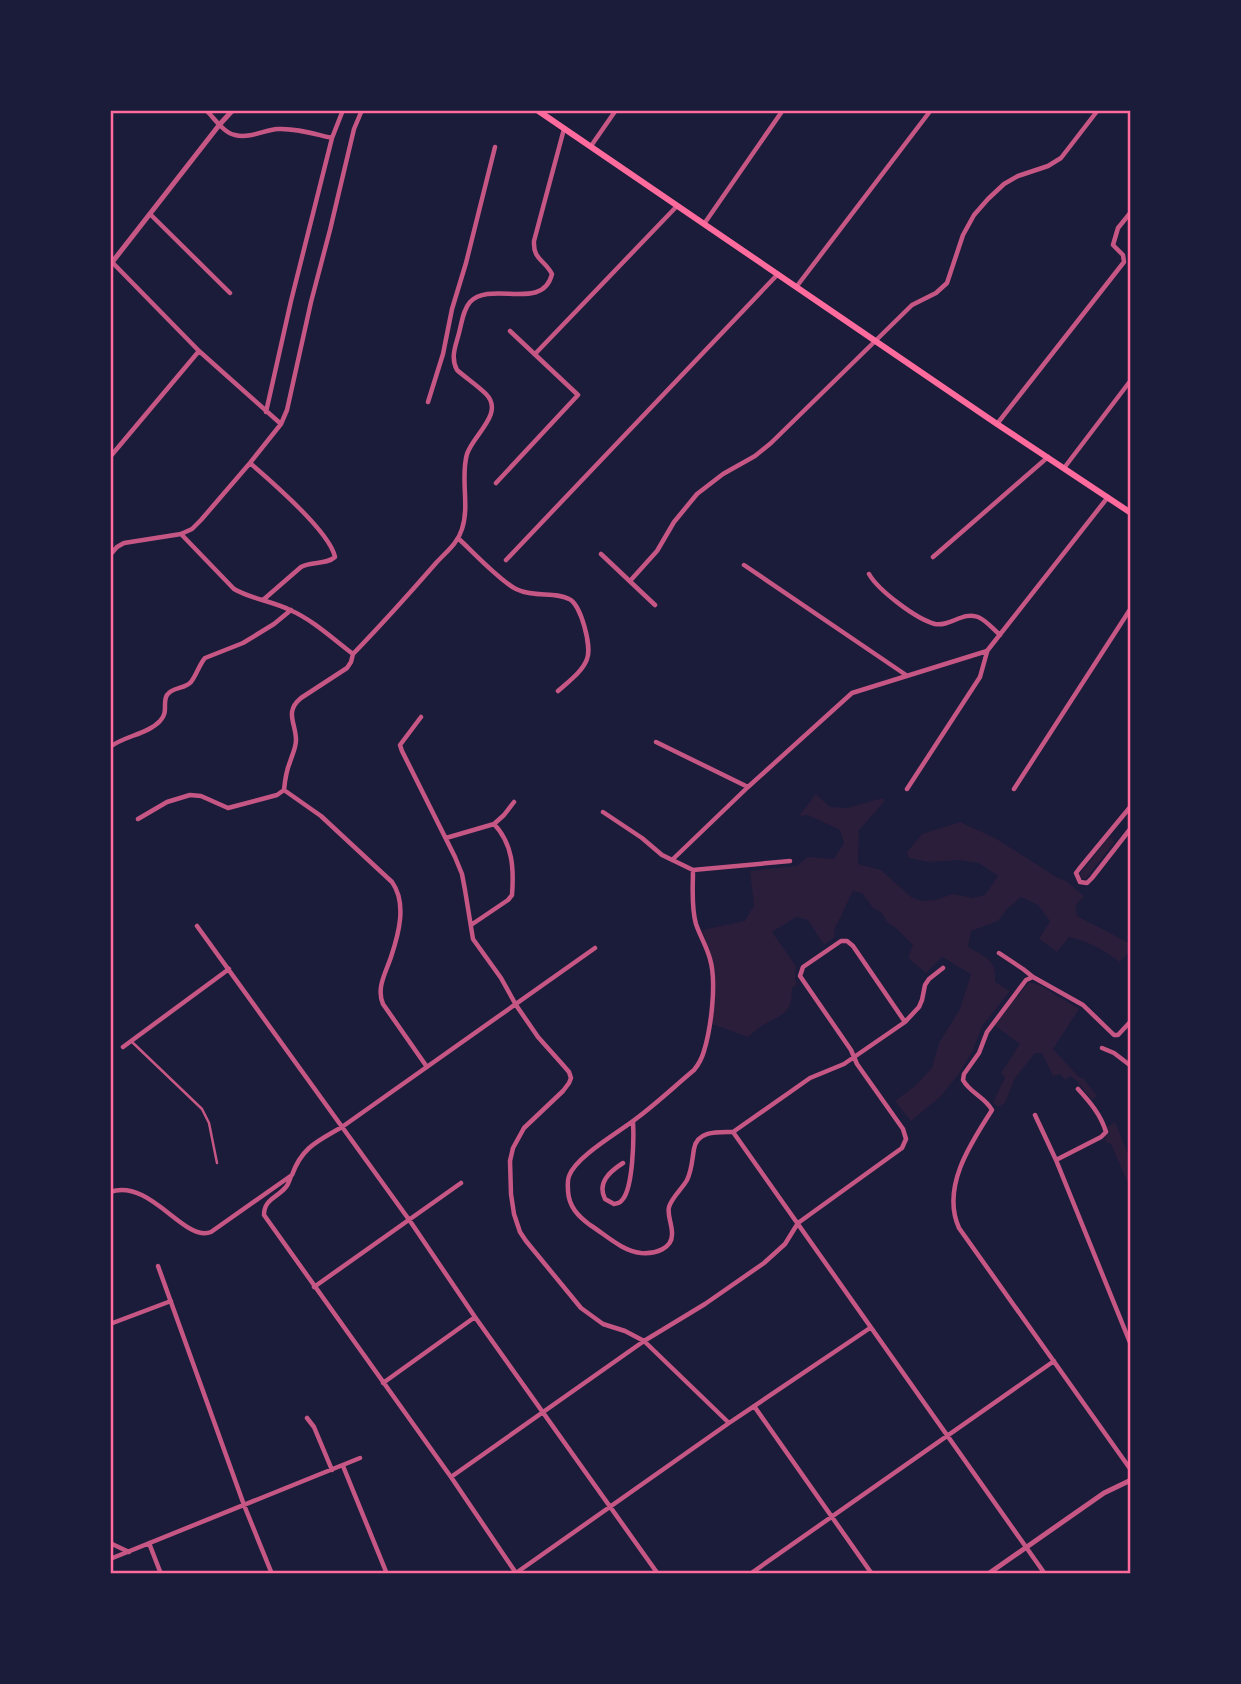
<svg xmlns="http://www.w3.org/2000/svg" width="1241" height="1684" viewBox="0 0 1241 1684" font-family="'IBM Plex Serif',serif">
<rect width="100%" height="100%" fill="#1b1b3a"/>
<path fill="#2a1e3b" d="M816,794L830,807L847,808L883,798L884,802L859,830L858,864L881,870L911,897L921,901L935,900L953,894L973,898L985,895L998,876L979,863L958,860L928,862L909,858L907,852L922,834L960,822L995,838L1058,878L1066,881L1084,896L1076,905L1077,916L1131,944V950L1120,962C1104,950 1088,941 1069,937L1057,952L1039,939L1050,921L1038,905L1021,897L1008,908L998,921L971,931L968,947C985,957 997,959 995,982L1010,991L983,1025L972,1052L958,1075L941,1096L911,1121L895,1101L915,1086L932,1068L939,1043L960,1009L971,974L942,957L926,973L908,958L913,945L896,928L887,922L881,912L873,908L862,893L853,891L834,930L835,937L824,945L808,920L796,917L772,932L796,966L795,979L797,984L792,988C792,1011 786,1013 767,1023C760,1026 754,1032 748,1037L712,1024L716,985L715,970L702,930L745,921L754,905L750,871L796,866L808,857L834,859L844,843L840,830L808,815L799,816Z
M1111,837L1114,842L1086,879L1081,878L1080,874L1108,838Z
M1029,982L1040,985L1079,1009L1053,1049L1080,1078H1083L1097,1096L1092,1100L1076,1080L1070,1076L1065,1080L1060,1074L1053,1076L1042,1053H1035L1015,1078L1005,1103L998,1107L993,1103L1005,1077L1001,1073L1020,1044L994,1025Z
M1115,1122L1131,1161V1190L1111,1144L1106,1142L1105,1139L1107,1127Z"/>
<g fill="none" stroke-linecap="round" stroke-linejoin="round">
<path stroke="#c65784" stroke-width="2.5" d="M131,1041L202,1109L209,1123L217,1163"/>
<path stroke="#c65784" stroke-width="4.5" d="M206,110C214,118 224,133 235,135C249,139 264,130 278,129C296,128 314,134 332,138
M591,146L616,110
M150,214L230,293
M704,224L783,110
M110,260L199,351L281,424
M797,286L931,110
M535,354L677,206
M428,402L443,354L452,309L466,263L495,147
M266,412L291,301L332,138L343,110
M997,424L1124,262L1123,255L1113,245L1118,228L1131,212
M110,457L199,351
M250,463C271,481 330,532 335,557C326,565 312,561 301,567L263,600
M1064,468L1131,380
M496,483L578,395L510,331
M181,534L234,589C251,599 272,601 290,610C313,620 333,639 353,654
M459,539C473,552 500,581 516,589C534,598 555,591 569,599C581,604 592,647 587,659C583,671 568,682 558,691
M601,554L655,605
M110,555L117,547L124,543L181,534L192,529L201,520L250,463L281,424L287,410L311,302L330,230L354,129L362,110
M933,557L1048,457
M506,560L778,274
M744,565L906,675
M869,574C878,590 916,619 935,624C950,627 963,611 978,617C986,620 994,630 1000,635
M630,581L657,551L674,522L697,494L723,474L755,456L771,443L912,305L936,293L947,283L963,235L974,215L988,199L1004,184L1018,176L1048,166L1061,158L1098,110
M421,717L400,745L402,751L455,857L462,874L465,890L473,939L501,978L516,1005L538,1037L563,1065L569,1072L571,1078L569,1083L563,1091L524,1128L513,1148L510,1161L511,1194L514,1214L520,1232L526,1241L581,1308L603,1324L625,1331L644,1341L729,1423
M656,742L748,787
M110,747C124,736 148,734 160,721C169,712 162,703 167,695C172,687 185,689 191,682C197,674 199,665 205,658L243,643L274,624L291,610
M907,789L980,677L987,652
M1014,789L1131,608
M1131,806L1079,869L1076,873L1080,882L1087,883L1092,878L1131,828
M603,812L642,838L662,855L693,870L790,861
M138,819L167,802L190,795L201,796L228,808L277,795L284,790
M446,838L494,824L504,815L514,802
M672,860L748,787L852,693L987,651L1108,497
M693,870C693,887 691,907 696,924C700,936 707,947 710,959C717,982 711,1028 704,1051C702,1058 699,1064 694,1070C675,1086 657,1103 637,1118C621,1131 576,1156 569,1176C567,1181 568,1186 568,1191C569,1207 578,1216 590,1225C606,1235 622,1251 641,1253C655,1254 673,1249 672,1233C672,1224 667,1215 669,1207C672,1197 682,1189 687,1180C692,1170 692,1160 694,1149C697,1130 719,1132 733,1132
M471,925L508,900L512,895C514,869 513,844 494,824
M197,926L410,1221L475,1317L658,1574
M999,953L1023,969L1033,977L1083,1005L1114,1035H1118L1131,1021
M1033,977L1026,980L987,1032L979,1053L964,1074L963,1080C970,1093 985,1097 992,1110C970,1144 941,1188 959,1228L1131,1470
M123,1047L229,969
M1102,1048L1114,1053L1131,1066
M427,1067L383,1004C376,988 386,972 391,957C399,933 407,903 392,882L321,816L284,790C285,780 286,771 290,762C292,755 296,748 296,740C296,723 284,712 301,698L347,668L351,662L353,654C382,624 409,594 436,563C446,552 458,543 462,529C470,505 460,478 467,454C473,435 505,413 486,394C477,385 466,378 457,370C450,357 456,345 459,333C462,322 463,310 470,302C491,280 543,312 552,274C544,259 533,260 534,241L564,129
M1035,1115L1056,1160L1131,1345
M733,1132L1045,1574
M733,1132L810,1078L844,1064L905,1022L919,1007L922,1000L925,985L929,979L943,968
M1056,1160L1101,1137L1106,1132C1101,1115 1090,1102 1078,1089
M623,1163C609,1172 597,1183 605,1199L614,1204C619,1203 620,1203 623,1199C633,1186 634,1139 633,1122
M291,1176C290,1179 288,1185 286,1187C277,1198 264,1199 264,1215L451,1477L516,1573
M110,1192C151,1178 184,1243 211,1232L292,1175C302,1147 318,1141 342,1127L595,948
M158,1266L244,1505L272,1574
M314,1287L461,1183
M110,1324L171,1301
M383,1383L475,1317
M754,1406L872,1574
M307,1418L314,1427L332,1470
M343,1466L387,1574
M451,1477L644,1341L705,1304L764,1263L785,1244L798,1223L902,1148L906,1139L903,1129L857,1064L851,1050L800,976L803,967L841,941H847L853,946L905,1022
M110,1543L129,1552
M149,1543L161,1574
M110,1559L360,1458
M516,1573L729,1423L870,1328
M750,1574L1054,1361"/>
<path stroke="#c65784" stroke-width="5" d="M110,265L220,124L233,110
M988,1574L1104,1493L1131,1480"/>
<path stroke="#ff6b9d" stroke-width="6" d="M537,110L997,424L1131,513"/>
</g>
<rect width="1241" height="1684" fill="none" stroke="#1b1b3a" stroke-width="224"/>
<rect x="112" y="112" width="1017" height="1460" fill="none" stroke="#ff6b9d" stroke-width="2.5"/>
</svg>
